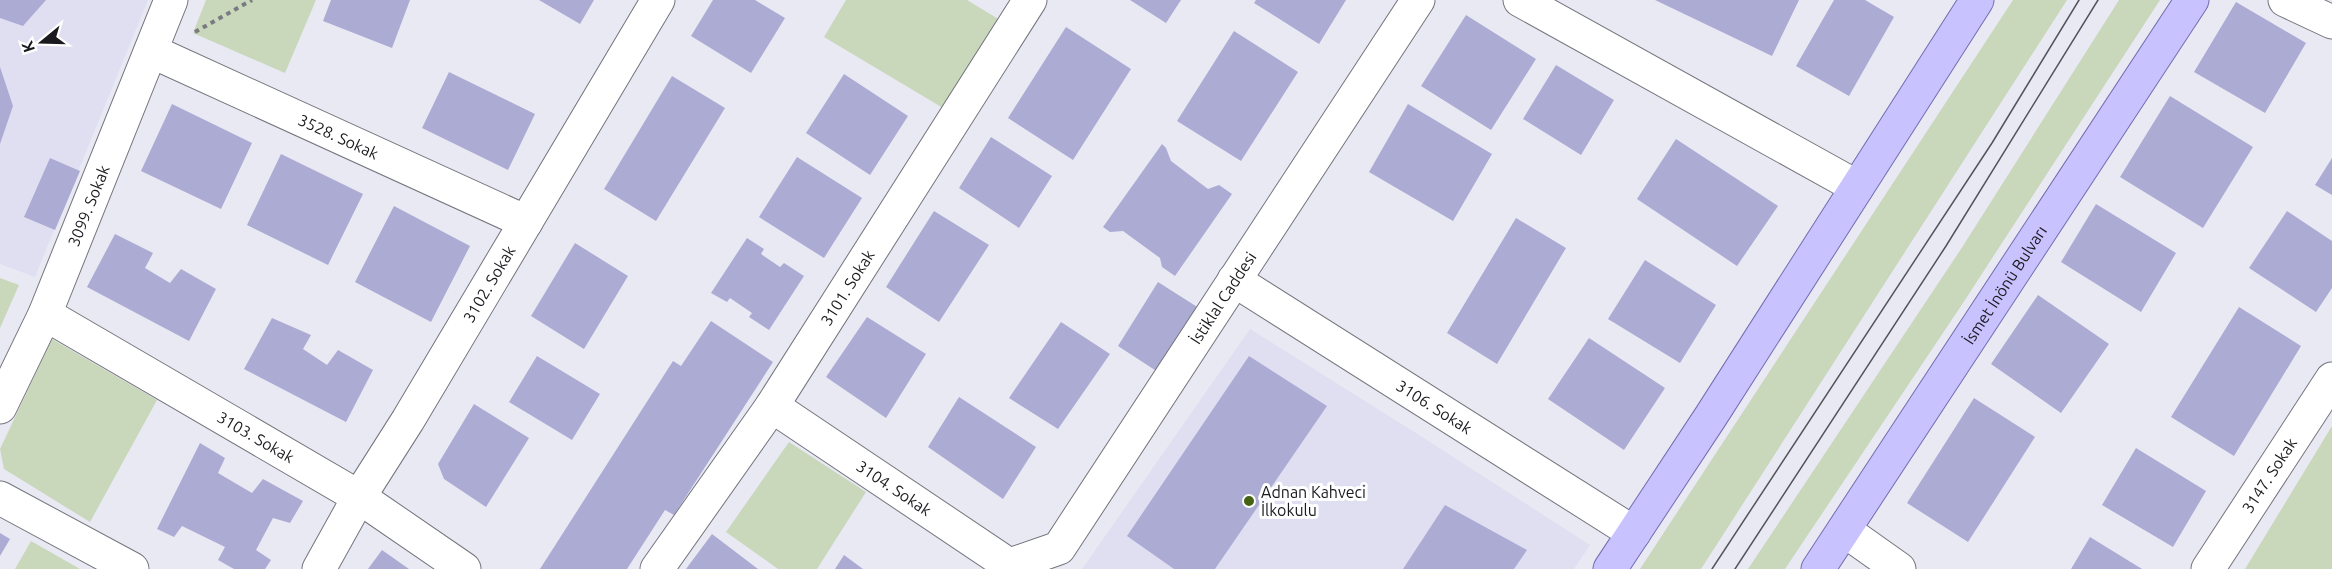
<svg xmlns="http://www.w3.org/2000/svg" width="2332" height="569" viewBox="0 0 2332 569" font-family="Ubuntu,sans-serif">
<rect width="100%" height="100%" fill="#e9e9f4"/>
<path fill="#e0dff2" d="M0,0H148L35,277L0,264Z
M1250,329L1416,433L1590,545L1574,569H1082Z"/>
<path fill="#c9d7bb" d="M206,0H316L285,73L193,33Z
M846,0H967L1000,20L943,108L824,37Z
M2013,0H2067L1701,569H1640Z
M2119,0H2160L1961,306L1785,569H1748L1961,249Z
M0,278L19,285L0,328Z
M52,339L157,400L90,522L4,469L0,449Z
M2332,426V569H2245Z
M789,442L866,492L817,569H778L726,532Z
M31,541L80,569H15Z"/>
<path fill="#acabd4" d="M0,0H46L23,26L0,18Z
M331,0H410L392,48L323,21Z
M539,0H594L580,24Z
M713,0H755L785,18L751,73L691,36Z
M1130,0H1181L1166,23Z
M1256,0H1346L1319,44L1254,3Z
M1655,0H1799L1772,56Z
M1834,0H1865L1894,17L1849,96L1796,66Z
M2236,2L2306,43L2265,113L2194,72Z
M1466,15L1536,59L1491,130L1421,86Z
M1066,27L1131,69L1073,160L1008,118Z
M1234,31L1298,72L1241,161L1177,121Z
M1556,65L1614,100L1581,155L1523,119Z
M0,67L13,106L0,144Z
M449,72L535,114L508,170L422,128Z
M844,74L908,116L870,175L806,133Z
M672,76L725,108L656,221L604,189Z
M2170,96L2253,147L2203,228L2120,177Z
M172,104L252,143L221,209L141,171Z
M1408,104L1492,154L1453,221L1369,172Z
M991,137L1052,176L1019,228L959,188Z
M1676,139L1778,206L1737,266L1637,199Z
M1162,144L1166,148L1171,161L1208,189L1219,185L1232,194L1175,276L1162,267L1160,258L1123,231L1110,232L1103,227Z
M281,154L363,194L328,265L247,225Z
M797,157L862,198L824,258L759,217Z
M50,158L80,171L55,230L24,217Z
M2332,158V195L2315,185Z
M2096,204L2176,253L2141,312L2061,262Z
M394,206L470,246L431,322L355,282Z
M934,211L989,245L939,322L886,287Z
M2287,211L2332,241V288L2316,312L2249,268Z
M1516,218L1566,248L1497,364L1447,333Z
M115,234L153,253L145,268L170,283L181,269L216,289L189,341L87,287Z
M747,238L764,249L761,254L780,267L784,263L804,276L769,330L749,317L752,313L730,298L727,302L711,293Z
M575,243L628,276L584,349L531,316Z
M1645,260L1716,305L1680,363L1608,319Z
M1158,282L1202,310L1161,374L1118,346Z
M2038,295L2109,344L2061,413L1991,364Z
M2239,307L2301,346L2234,456L2171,417Z
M867,317L926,354L886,418L826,377Z
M272,318L311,335L303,349L327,365L338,350L373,370L346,422L244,369Z
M711,321L773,362L674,515L665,510L627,569H540L673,361L681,366Z
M1061,322L1110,354L1058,429L1009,398Z
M1589,338L1665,388L1624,450L1548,399Z
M537,356L600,394L572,440L509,402Z
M1249,356L1327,406L1215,569H1174L1127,536Z
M959,397L1036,447L1003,499L928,447Z
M1974,398L2035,437L1968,542L1907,503Z
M474,404L529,438L486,507L444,479L438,464Z
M200,443L225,458L218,473L252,493L263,479L303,501L290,523L273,518L256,550L271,560L265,569H234L218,560L225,547L182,526L174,537L157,529Z
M2136,448L2206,491L2173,547L2102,505Z
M1445,505L1527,550L1514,569H1403Z
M0,533L10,539L0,556Z
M712,534L758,569H686Z
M2090,537L2142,569H2071Z
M382,550L409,569H368Z
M844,555L863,569H835Z"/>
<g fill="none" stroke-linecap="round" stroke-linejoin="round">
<defs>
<g id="minor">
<path d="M1520,0L1857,187"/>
<path d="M2285,0L2332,22"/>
<path id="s1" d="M151,51L526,222"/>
<path id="s2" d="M1234,280L1634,533"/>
<path id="s3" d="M45,314L359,497L464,569"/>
<path id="s4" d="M772,406L1015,569"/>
<path id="s5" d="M0,407L45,314L171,0"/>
<path d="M0,498L132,569"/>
<path d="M1844,530L1899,569"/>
<path id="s6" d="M319,569L359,497L408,420L658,0"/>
<path id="s7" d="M657,569L772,406L1030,0"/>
<path id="s8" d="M1007,569L1010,565L1059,548L1418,0"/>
<path id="s9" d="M2208,569L2332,379"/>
</g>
<g id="major">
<path d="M1610,569L1711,416L1977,0"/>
<path id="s10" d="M1818,569L2192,0"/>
</g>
</defs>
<use href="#minor" stroke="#74747d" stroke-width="35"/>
<use href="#major" stroke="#736db0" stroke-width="35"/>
<path stroke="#7a7a81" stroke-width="4" stroke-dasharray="4.5 4.5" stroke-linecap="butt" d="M195,32L252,0"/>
<use href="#minor" stroke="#fff" stroke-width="33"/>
<use href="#major" stroke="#c8c2ff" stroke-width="33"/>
<path stroke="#535359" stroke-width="1.5" d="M1712,569L1992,143L2079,0
M1735,569L1946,246L2098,0"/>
</g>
<circle fill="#456113" stroke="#fff" stroke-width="2" cx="1249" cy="501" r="6"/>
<g text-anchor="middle" stroke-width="6" stroke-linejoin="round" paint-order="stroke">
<g font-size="16" fill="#1a1a1e" stroke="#fff">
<text dy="6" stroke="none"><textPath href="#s1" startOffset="206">3528. Sokak</textPath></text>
<text dy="6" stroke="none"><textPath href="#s5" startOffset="220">3099. Sokak</textPath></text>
<text dy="6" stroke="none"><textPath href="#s6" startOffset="332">3102. Sokak</textPath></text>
<text dy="6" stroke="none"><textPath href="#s10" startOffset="340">İsmet İnönü Bulvarı</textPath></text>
<text dy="6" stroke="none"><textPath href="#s7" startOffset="340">3101. Sokak</textPath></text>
<text dy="6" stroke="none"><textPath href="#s8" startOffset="356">İstiklal Caddesi</textPath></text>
<text dy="6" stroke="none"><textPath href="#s2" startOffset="237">3106. Sokak</textPath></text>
<text dy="6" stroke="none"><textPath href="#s3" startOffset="244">3103. Sokak</textPath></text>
<text dy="6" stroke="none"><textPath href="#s9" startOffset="112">3147. Sokak</textPath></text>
<text dy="6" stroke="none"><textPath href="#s4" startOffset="147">3104. Sokak</textPath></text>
</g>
<g font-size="16" fill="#1a1a1e" stroke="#fff" text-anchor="start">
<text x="1261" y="498">Adnan Kahveci<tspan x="1261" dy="18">İlkokulu</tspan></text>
</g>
</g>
<g transform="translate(42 42) rotate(251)" stroke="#ffffff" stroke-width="4.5" paint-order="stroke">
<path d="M0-4.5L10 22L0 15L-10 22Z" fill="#1a1a1e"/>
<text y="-9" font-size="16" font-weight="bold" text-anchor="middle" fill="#1a1a1e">K</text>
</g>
</svg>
